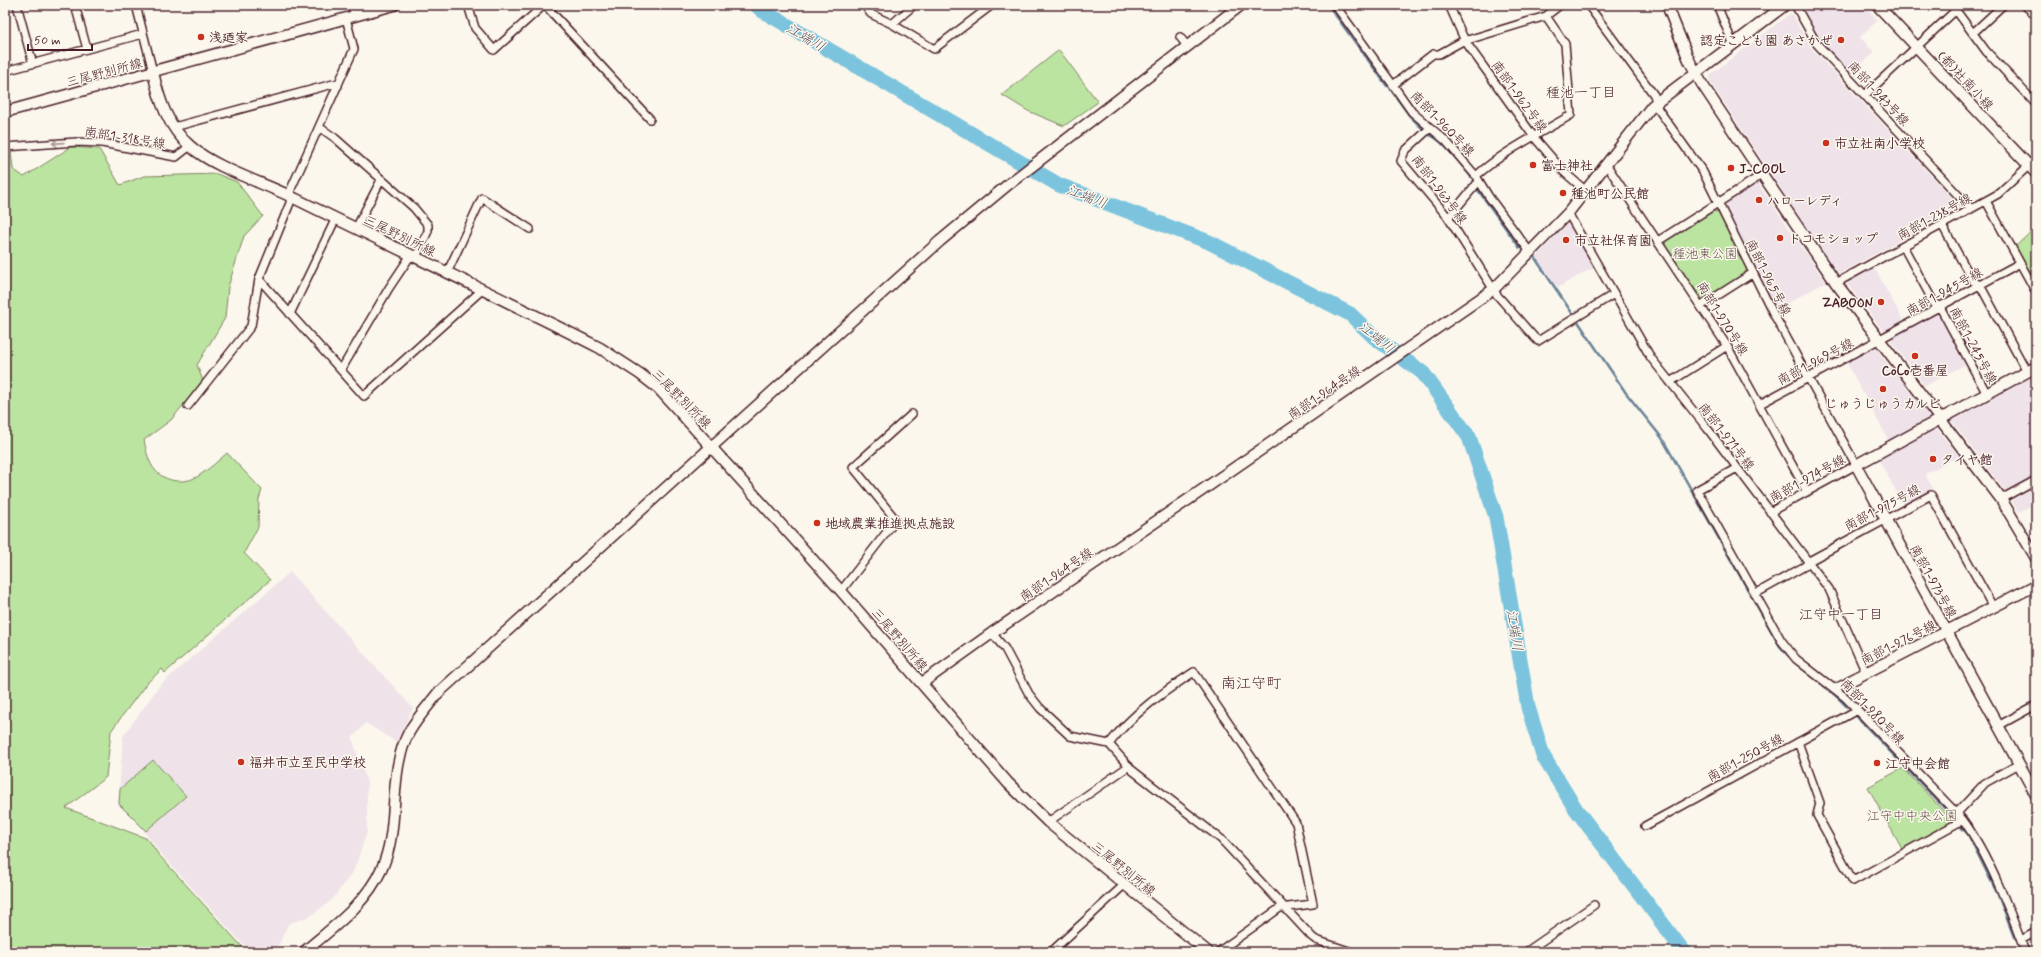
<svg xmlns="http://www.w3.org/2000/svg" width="2041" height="957" viewBox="0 0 2041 957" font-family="Mynerve,'Klee One',sans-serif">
<rect width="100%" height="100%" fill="#fbf7ec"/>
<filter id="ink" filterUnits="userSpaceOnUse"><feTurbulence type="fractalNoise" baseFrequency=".025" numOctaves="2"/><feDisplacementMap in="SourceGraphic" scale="8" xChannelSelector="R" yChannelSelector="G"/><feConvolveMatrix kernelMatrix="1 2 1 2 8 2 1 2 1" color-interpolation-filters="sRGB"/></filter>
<g filter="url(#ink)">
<path fill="#efe3e9" d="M1802,5H1863L1878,20L1860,37L1874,52L1850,75L1821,43L1801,9Z
M1791,13L1812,49L1961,207L1839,274L1810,233L1709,80L1711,74Z
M1757,182L1826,282L1775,310L1723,205Z
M1568,223L1572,224L1595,267L1557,288L1536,257Z
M1874,267L1904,322L1886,332L1881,328L1847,284L1849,281Z
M1935,314L1940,316L1966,364L1925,386L1891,341L1893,337Z
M1875,347L1929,416L1926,421L1889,441L1846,362Z
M2036,372V475L2008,490H2004L1952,421L1953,418Z
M1936,428L1959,456L1925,474L1933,489L1904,505L1878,459Z
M2036,486V503L2019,512L2012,502L2013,499Z
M290,572L413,708L396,742L366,723L352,738L367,782V832L354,870L332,900L310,916L288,924L279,944L269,952H250L160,853L139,824L118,805L123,736L160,685Z"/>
<path fill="#bbe4a0" stroke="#828266" d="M1059,50L1098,102L1064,126L1028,111L1002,95Z
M71,147L99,149L120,185L144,176L217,174L237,182L263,216L244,236L228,287L225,318L197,365L203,381L171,420L144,440C146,448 147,457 151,464C160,482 184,486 200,475C209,469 218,461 227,453L262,490L259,499L258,527L244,553L270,580L165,673L162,669L146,684L111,731L106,777L66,808L148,839L158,854L247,952H5V151H11L13,169L24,177Z
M1714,211L1718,212L1747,269L1744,274L1705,299L1701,298L1665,246L1666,241Z
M2036,227V285L2015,247Z
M153,760L186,796L146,831L119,804L120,789Z
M1903,768L1950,818V823L1902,849L1868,787Z"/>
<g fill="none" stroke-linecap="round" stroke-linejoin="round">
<path stroke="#688296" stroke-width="2.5" d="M1328,5L1387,86
M1391,90L1409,115L1422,128
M1429,135C1440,136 1464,169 1473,179V183
M1478,190L1520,248
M1535,258L1572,313
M1579,323L1626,393L1662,438L1779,645C1798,670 1826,683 1847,707
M1857,717L1951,815
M1961,827L1968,834L1998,895L2014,937
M2018,949L2019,952"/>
<path stroke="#7cc4dd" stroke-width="15" d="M756,5L763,11L1059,185L1209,242L1350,314L1375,338L1423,373L1469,437L1496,517L1528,707L1543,756L1575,808L1684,952"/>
<defs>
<path id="street" d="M17,5L33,64
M75,5L87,49
M136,5L153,72
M352,5L355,16
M468,5L475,28L494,50L544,5
M545,5L650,119
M864,5L871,14L892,24L934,49L992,5
M1335,5L1393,85
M1449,5L1465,41L1534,137L1564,172L1586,191
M1588,5L1654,95L1658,109L1703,172L1772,311L1856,465L1770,512
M1717,5L1733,44
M1795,5L1817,44L1971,209
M1952,5L1986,51L2036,104
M2024,5L2036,15
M346,18L354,49L291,189L290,203L259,279L364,396L482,290
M892,24L914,5
M1973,33L2003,5
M1180,37L1187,46
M5,71L143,34
M1865,95L1956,10
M174,127L333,84L338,86
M319,127L335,138L414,208L428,225V231L416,257
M1430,128L1405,151L1401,161L1447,216L1497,295L1534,337L1538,341L1614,294
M5,147L76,142L102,143L176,157L190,146
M1606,164L1727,346L1807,492
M1476,176C1504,151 1539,134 1571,115L1565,44L1546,16
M1986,201L2036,292
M1568,213L1651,358L1707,428L1829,589L1866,673
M1449,217L1478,182
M1942,225L1973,281L1980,285L2027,372
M356,228L381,180
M1658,241L1757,178
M1903,246L1934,303L1940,307L1987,394
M1530,252L1489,197L1476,176L1446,141L1412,112L1393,85L1433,54H1439L1461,42L1546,16L1560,5
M447,273L482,198L530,229
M1836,283L1998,194L2036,159
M1701,306L1753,273
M290,314L336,218
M341,370L389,288L411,255
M1670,382L1727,346
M1760,404L2020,263
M188,406L251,326L259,279
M1737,468L1697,490L1781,640L1796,659L1846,698L1963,820C1989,855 2010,911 2025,952
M2001,499L2036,480
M841,591L896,520L853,467L912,414
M1755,594L1805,566L1811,560L1931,495L1993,607
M992,633L1005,649L1029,694L1040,708L1070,736L1109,744L1132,770L1221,839L1312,937L1316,940L1352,952
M1835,688L1850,681
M1998,726L2036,705
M1798,742L1820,803L1817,815L1853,881L1963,820
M1109,744C1133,713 1162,693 1194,672L1296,823L1313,904L1280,908L1218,952
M1956,814L1985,783L2019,764
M1048,822L1129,766
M1645,826L1857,710
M2021,940L2036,932
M1051,952L1124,885
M1526,952L1594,905"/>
<path id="secondary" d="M1667,5L1689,60L1702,84L1762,174L1836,283L2001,499L2036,558
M1877,5L2036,173
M153,72C159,100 168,127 190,146C216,169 265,183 296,199C397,249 500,297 600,348L640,374L658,388L841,591L1008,783L1048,822L1208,952
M5,112L394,5
M2036,367L1856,465L2036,795
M1850,681L2036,585
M922,683L992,633L1198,493L1494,289L1568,213L1652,106L1785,5
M304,952C333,927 366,904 382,868C401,825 387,774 409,732C417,718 428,706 438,693L940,241L1010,183L1241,5"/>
</defs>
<use href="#street" stroke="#4a1f2b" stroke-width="10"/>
<use href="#secondary" stroke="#4a1f2b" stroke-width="13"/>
<use href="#street" stroke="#fbf7ec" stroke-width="7"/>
<use href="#secondary" stroke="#fbf7ec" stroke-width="10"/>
</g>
<defs><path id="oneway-shaft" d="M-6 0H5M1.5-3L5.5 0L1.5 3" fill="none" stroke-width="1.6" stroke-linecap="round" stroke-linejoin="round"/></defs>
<use stroke="#ab9695" href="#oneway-shaft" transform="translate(58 143) rotate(176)"/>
</g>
<g fill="#c8321e" stroke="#fbf7ec" stroke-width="1.5">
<circle cx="201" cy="37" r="4"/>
<circle cx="1841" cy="40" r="4"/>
<circle cx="1826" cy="143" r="4"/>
<circle cx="1533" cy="165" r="4"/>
<circle cx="1731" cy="168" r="4"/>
<circle cx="1563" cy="193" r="4"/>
<circle cx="1759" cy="200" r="4"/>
<circle cx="1780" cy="238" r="4"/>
<circle cx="1566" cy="240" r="4"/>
<circle cx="1881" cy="302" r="4"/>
<circle cx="1915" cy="356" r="4"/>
<circle cx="1883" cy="389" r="4"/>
<circle cx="1933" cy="459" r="4"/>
<circle cx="817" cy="523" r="4"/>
<circle cx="241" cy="762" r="4"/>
<circle cx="1877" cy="763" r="4"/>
</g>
<g text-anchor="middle" stroke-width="3" stroke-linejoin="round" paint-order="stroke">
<g font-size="13" font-weight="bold" fill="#4a1f2b" stroke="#fbf7ec" text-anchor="start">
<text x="209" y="42">浅廼家</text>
<text x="1833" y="45" text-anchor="end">認定こども園 あさかぜ</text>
<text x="1834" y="148">市立社南小学校</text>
<text x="1541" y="170">富士神社</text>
<text x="1739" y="173">J-COOL</text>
<text x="1571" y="198">種池町公民館</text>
<text x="1767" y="205">ハローレディ</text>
<text x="1788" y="243">ドコモショップ</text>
<text x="1574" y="245">市立社保育園</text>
<text x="1873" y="307" text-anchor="end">ZABOON</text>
<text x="1915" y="375" text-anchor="middle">CoCo壱番屋</text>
<text x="1883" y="408" text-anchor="middle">じゅうじゅうカルビ</text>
<text x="1941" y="464">タイヤ館</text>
<text x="825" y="528">地域農業推進拠点施設</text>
<text x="249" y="767">福井市立至民中学校</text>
<text x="1885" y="768">江守中会館</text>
</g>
<g font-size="13" fill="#4a1f2b" stroke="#fbf7ec">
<text transform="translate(104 72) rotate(-15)" y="5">三尾野別所線</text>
<text transform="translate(1966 80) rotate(47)" y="5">(都)社南小線</text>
<text transform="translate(1879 93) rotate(47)" y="5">南部1-943号線</text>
<text transform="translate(1520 96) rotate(54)" y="5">南部1-962号線</text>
<text transform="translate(1443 123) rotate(46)" y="5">南部1-960号線</text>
<text transform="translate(125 137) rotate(9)" y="5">南部1-318号線</text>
<text transform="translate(1440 189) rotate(53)" y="5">南部1-963号線</text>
<text transform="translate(1934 216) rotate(-29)" y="5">南部1-238号線</text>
<text transform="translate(400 235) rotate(26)" y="5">三尾野別所線</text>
<text transform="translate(1769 277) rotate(63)" y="5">南部1-965号線</text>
<text transform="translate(1944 291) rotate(-29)" y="5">南部1-945号線</text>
<text transform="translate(1723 318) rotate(58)" y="5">南部1-970号線</text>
<text transform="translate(1974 345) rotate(62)" y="5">南部1-245号線</text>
<text transform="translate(1815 361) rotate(-28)" y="5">南部1-969号線</text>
<text transform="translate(1324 392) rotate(-34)" y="5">南部1-964号線</text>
<text transform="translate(682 398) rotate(45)" y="5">三尾野別所線</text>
<text transform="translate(1727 436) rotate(52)" y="5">南部1-971号線</text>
<text transform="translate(1807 478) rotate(-29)" y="5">南部1-974号線</text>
<text transform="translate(1882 507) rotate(-28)" y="5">南部1-975号線</text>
<text transform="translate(1056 574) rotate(-34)" y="5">南部1-964号線</text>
<text transform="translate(1934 581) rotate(61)" y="5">南部1-973号線</text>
<text transform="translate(900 639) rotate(49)" y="5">三尾野別所線</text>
<text transform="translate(1898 642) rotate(-27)" y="5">南部1-976号線</text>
<text transform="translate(1873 711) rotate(46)" y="5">南部1-980号線</text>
<text transform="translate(1745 757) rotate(-29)" y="5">南部1-250号線</text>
<text transform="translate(1124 868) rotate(39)" y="5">三尾野別所線</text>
</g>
<g font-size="13" fill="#665048" stroke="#fbf7ec">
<text x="1705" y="258">種池東公園</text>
<text x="1912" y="820">江守中中央公園</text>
</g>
<g font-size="14" font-style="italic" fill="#595160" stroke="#fbf7ec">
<text transform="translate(806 37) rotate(30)" y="5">江端川</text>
<text transform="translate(1087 196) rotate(21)" y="5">江端川</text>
<text transform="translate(1377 337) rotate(39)" y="5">江端川</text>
<text transform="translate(1515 630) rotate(81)" y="5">江端川</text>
</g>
<g font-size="14" fill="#4a1f2b" stroke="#fbf7ec">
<text x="1581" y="97">種池一丁目</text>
<text x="1841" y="619">江守中一丁目</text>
</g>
<g font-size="15" fill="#4a1f2b" stroke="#fbf7ec">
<text x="1251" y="688">南江守町</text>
</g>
</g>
<rect width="2041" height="957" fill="none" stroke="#fbf7ec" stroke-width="20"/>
<rect x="10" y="10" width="2021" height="937" fill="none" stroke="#4a1f2b" stroke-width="1.5" filter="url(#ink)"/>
<path d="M28 44v6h64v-6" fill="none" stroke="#4a1f2b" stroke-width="2"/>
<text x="34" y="44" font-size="12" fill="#4a1f2b" stroke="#fbf7ec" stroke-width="3" paint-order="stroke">50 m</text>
</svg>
